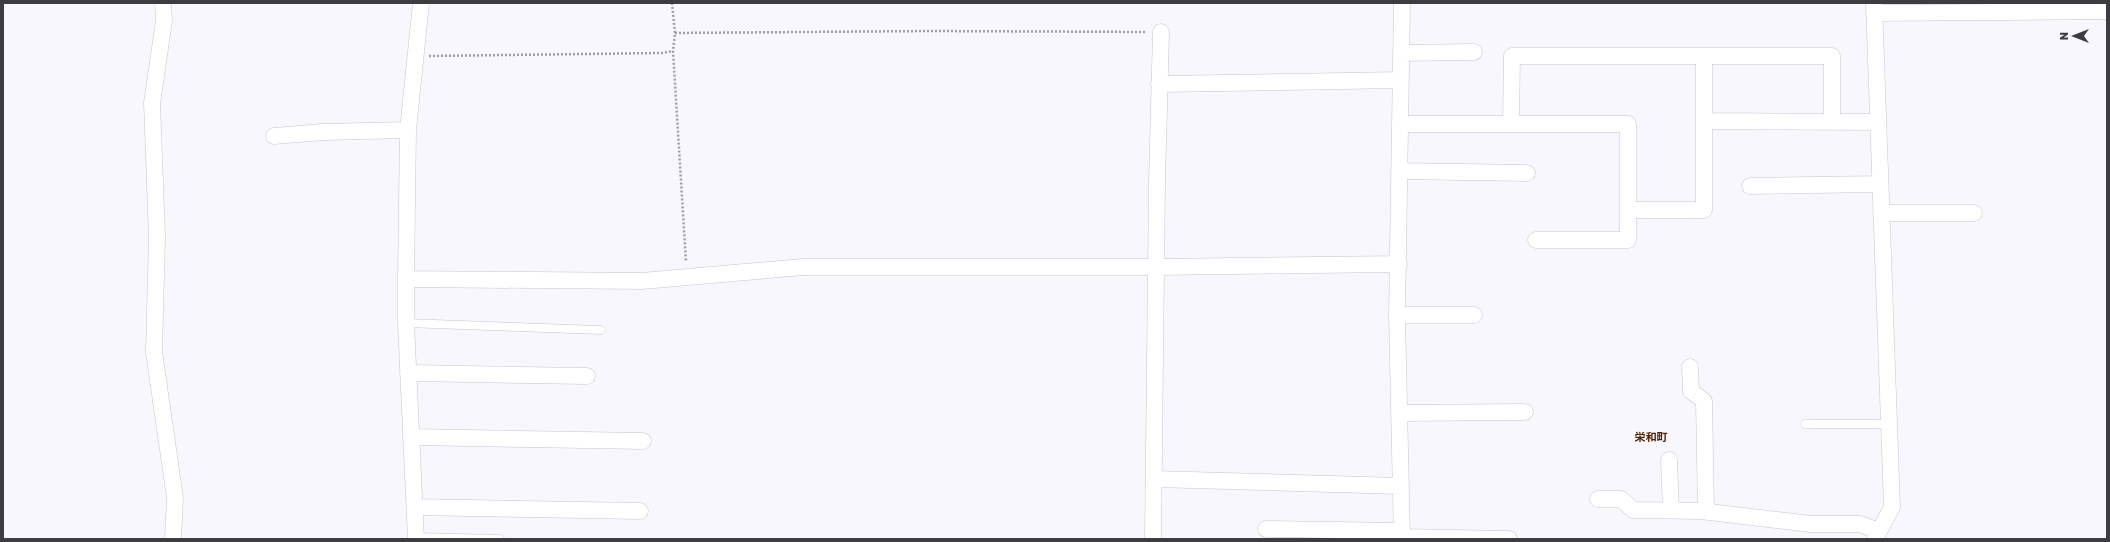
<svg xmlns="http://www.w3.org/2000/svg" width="2110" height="542" viewBox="0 0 2110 542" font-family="'Golos Text','Noto Sans JP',sans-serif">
<rect width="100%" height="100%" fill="#f8f7fe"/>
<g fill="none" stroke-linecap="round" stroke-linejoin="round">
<defs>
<path id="lane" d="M406,323L601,330
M1805,424H1889
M416,537L500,539"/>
<path id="street" d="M163,3L164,21L152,103L157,237L154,352L175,498L173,539
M1874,3L1892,507L1875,539
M1874,13L2107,11
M1401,53L1474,52
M1159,84L1401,80
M1704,121L1878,122
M1400,124H1628V240H1536
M1511,124L1512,56H1832V122
M274,136L323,132L408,130
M1399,171L1527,173
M1750,186L1880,184
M1628,210H1704V56
M1881,213H1974
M406,279L642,281L803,267H1156L1399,264
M1397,315H1474
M1690,367L1691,391L1704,401L1706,511
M408,373L587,376
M1399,413L1525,412
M411,437L643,441
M1669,460L1671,510
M1154,479L1401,486
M1598,499H1621L1633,510L1701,511L1811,524H1860L1879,531
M415,507L640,511
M1266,529L1401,531
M1401,537L1509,539
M416,539L406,323V279L408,130L421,3
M1153,539L1157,182L1161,32
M1402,539L1397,315L1402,3"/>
</defs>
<use href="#lane" stroke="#c6c5d0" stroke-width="9"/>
<use href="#street" stroke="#c6c5d0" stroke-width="17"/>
<path stroke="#9f9ea4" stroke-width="2.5" stroke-dasharray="2 2" stroke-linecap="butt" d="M672,3L675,33L673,51L686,262
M675,33L929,31L1147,32
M429,56L662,53L673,51"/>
<use href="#lane" stroke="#fff" stroke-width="8"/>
<use href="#street" stroke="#fff" stroke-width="16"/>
</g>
<g text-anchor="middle" stroke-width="3" stroke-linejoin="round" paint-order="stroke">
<g font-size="11" font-weight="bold" fill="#4f2103" stroke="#f8f7fe">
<text x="1651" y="441">栄和町</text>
</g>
</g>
<rect width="2110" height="542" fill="none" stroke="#3c3c41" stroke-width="8"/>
<g transform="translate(2074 36) rotate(270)" stroke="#f8f7fe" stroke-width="3" paint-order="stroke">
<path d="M0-3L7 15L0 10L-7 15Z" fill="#3c3c41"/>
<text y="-6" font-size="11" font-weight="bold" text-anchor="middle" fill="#3c3c41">N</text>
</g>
</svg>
